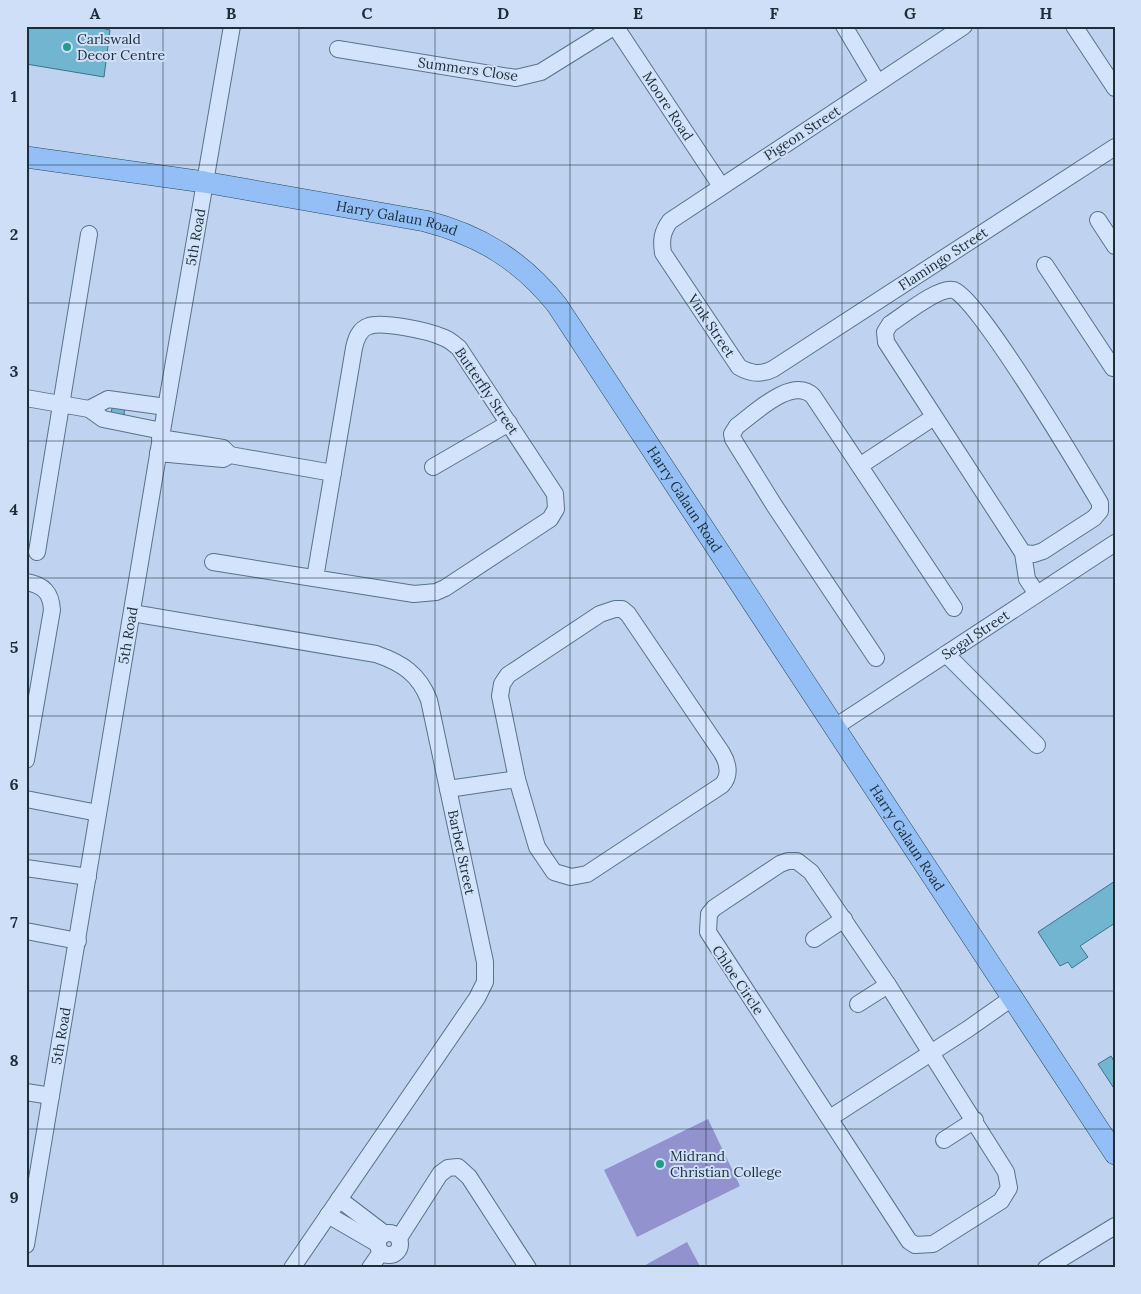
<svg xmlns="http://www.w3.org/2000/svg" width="1141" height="1294" viewBox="0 0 1141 1294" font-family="Lora,serif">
<rect width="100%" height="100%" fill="#bfd3f0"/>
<path fill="#9292cf" d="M708,1119L740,1186L637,1237L604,1170Z
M687,1242L701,1268H640Z"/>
<path fill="#72b5d1" stroke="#3a748a" d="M26,26H94L110,30L104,77L26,64Z
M113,402L125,403L124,416L111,414Z
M1115,881V923L1080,946L1088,957L1072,968L1068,962L1060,966L1038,932Z
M1111,1056L1115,1063V1090L1098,1064Z"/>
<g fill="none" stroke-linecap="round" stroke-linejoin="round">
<defs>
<g id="minor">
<path id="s1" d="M615,26L721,186"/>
<path d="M844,26L878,83"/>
<path id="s2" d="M964,26L670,221C662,232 661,240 663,253L739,367C751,374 761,375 773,369L1115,147"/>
<path d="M1074,26L1115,88"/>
<path d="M338,49L516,78L541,72L615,26"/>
<path d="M1098,220L1115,246"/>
<path d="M1045,265L1113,368"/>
<path d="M26,398L89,409L103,419L162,431"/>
<path d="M89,409L108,399L166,407"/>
<path d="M160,438L223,448L230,455"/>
<path d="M158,453L223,459L230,455L333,473"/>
<path d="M861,465L934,417"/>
<path d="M433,467L509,423"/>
<path d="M37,552L89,234"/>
<path d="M1023,553L1034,554L1043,551L1094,518L1100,511V503C1082,473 975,293 953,290C938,287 904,315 890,324L885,332L886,342L1023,553L1027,579L1037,594"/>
<path d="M213,562L414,594L436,592L445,588L550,519L556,509L555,494L459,348C453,343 449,339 442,337C429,331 382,321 369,326C359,329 356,339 354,348L315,578"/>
<path d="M26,582C44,585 51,593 52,610L26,760"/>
<path d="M615,609H622L628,614L722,753C728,763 731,775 722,785L587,874L571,877L554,872L537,847L517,779L500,696L502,684L508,675L600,614Z"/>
<path id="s3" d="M132,613L376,654C402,663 419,674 429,700L485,962V982L477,998L292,1268"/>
<path d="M946,654L1037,745"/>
<path d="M876,658L774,505L733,439L732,434L737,426C755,413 792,376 813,396L954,608"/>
<path id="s4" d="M835,727L1115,543"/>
<path d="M448,789L517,779"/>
<path d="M26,799L98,813"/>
<path d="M788,861H797L811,872L888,985L1006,1172L1009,1188L1001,1201L933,1244L915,1245L909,1241L708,932L709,914L714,908L780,864Z"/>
<path d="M26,868L88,877"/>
<path d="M26,931L78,941"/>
<path d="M814,939L844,919"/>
<path d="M858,1004L888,985"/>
<path d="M26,1092L51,1096"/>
<path d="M830,1118L968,1029L1012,998"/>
<path d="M944,1140L975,1120"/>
<path d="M339,1199L385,1234"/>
<path d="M328,1215L378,1244"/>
<circle cx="389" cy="1244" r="11"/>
<path d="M399,1238L440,1174L448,1168L458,1167L469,1177L528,1268"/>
<path id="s5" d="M26,1245L162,431L232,26"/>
<path d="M370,1268L381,1252"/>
<path d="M1046,1268L1115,1226"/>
</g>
<g id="major">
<path id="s6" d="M26,157L204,182L425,221C480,235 522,261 557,305L1115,1154"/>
</g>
</defs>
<use href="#minor" stroke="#56748a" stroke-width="18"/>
<use href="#major" stroke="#2b4857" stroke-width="22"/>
<use href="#minor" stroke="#d2e3fb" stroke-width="16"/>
<use href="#major" stroke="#93bef6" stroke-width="21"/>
</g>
<path fill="none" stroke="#1c2e38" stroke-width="1" stroke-opacity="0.55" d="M163,26V1268M299,26V1268M435,26V1268M570,26V1268M706,26V1268M842,26V1268M978,26V1268M26,165H1115M26,303H1115M26,441H1115M26,578H1115M26,716H1115M26,854H1115M26,991H1115M26,1129H1115"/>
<g fill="#239c8d" stroke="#cfdff7" stroke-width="2">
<circle cx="67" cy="47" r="5"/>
<circle cx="660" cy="1164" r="5"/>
</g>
<g text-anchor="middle" stroke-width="4" stroke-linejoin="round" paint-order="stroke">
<g font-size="14" fill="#1c2e38" stroke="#cfdff7" text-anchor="start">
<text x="77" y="44">Carlswald<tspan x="77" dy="16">Decor Centre</tspan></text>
<text x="670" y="1161">Midrand<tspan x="670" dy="16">Christian College</tspan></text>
</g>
<g font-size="14" fill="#1c2e38" stroke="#cfdff7">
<text transform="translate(468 69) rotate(8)" y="5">Summers Close</text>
<text dy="5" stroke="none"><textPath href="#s1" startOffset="96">Moore Road</textPath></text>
<text transform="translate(802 133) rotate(-33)" y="5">Pigeon Street</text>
<text dy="5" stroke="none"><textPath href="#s6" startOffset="376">Harry Galaun Road</textPath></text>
<text dy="5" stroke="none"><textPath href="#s5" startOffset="1022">5th Road</textPath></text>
<text dy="5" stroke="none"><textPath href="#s2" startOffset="762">Flamingo Street</textPath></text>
<text dy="5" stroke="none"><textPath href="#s2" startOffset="474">Vink Street</textPath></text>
<text transform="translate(487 391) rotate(56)" y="5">Butterfly Street</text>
<text dy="5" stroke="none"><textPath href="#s6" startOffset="796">Harry Galaun Road</textPath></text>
<text dy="5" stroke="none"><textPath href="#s4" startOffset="168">Segal Street</textPath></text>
<text dy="5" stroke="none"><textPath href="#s5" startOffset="618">5th Road</textPath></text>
<text dy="5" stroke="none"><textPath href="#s6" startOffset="1201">Harry Galaun Road</textPath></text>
<text dy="5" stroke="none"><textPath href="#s3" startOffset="476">Barbet Street</textPath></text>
<text transform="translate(738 980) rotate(56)" y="5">Chloe Circle</text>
<text dy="5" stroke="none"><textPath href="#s5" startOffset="212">5th Road</textPath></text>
</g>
</g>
<rect width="1141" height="1294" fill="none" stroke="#cfdff7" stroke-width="55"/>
<rect x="28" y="28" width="1086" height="1238" fill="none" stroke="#1c2e38" stroke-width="2"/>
<g font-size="16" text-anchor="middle" font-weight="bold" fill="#1c2e38">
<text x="95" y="19">A</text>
<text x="231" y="19">B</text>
<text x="367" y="19">C</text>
<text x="503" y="19">D</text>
<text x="638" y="19">E</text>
<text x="774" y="19">F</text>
<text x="910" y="19">G</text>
<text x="1046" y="19">H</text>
<text x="14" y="102">1</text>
<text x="14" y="240">2</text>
<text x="14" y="377">3</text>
<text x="14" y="515">4</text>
<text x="14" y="653">5</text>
<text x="14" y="790">6</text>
<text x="14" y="928">7</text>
<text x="14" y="1066">8</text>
<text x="14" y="1203">9</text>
</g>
</svg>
